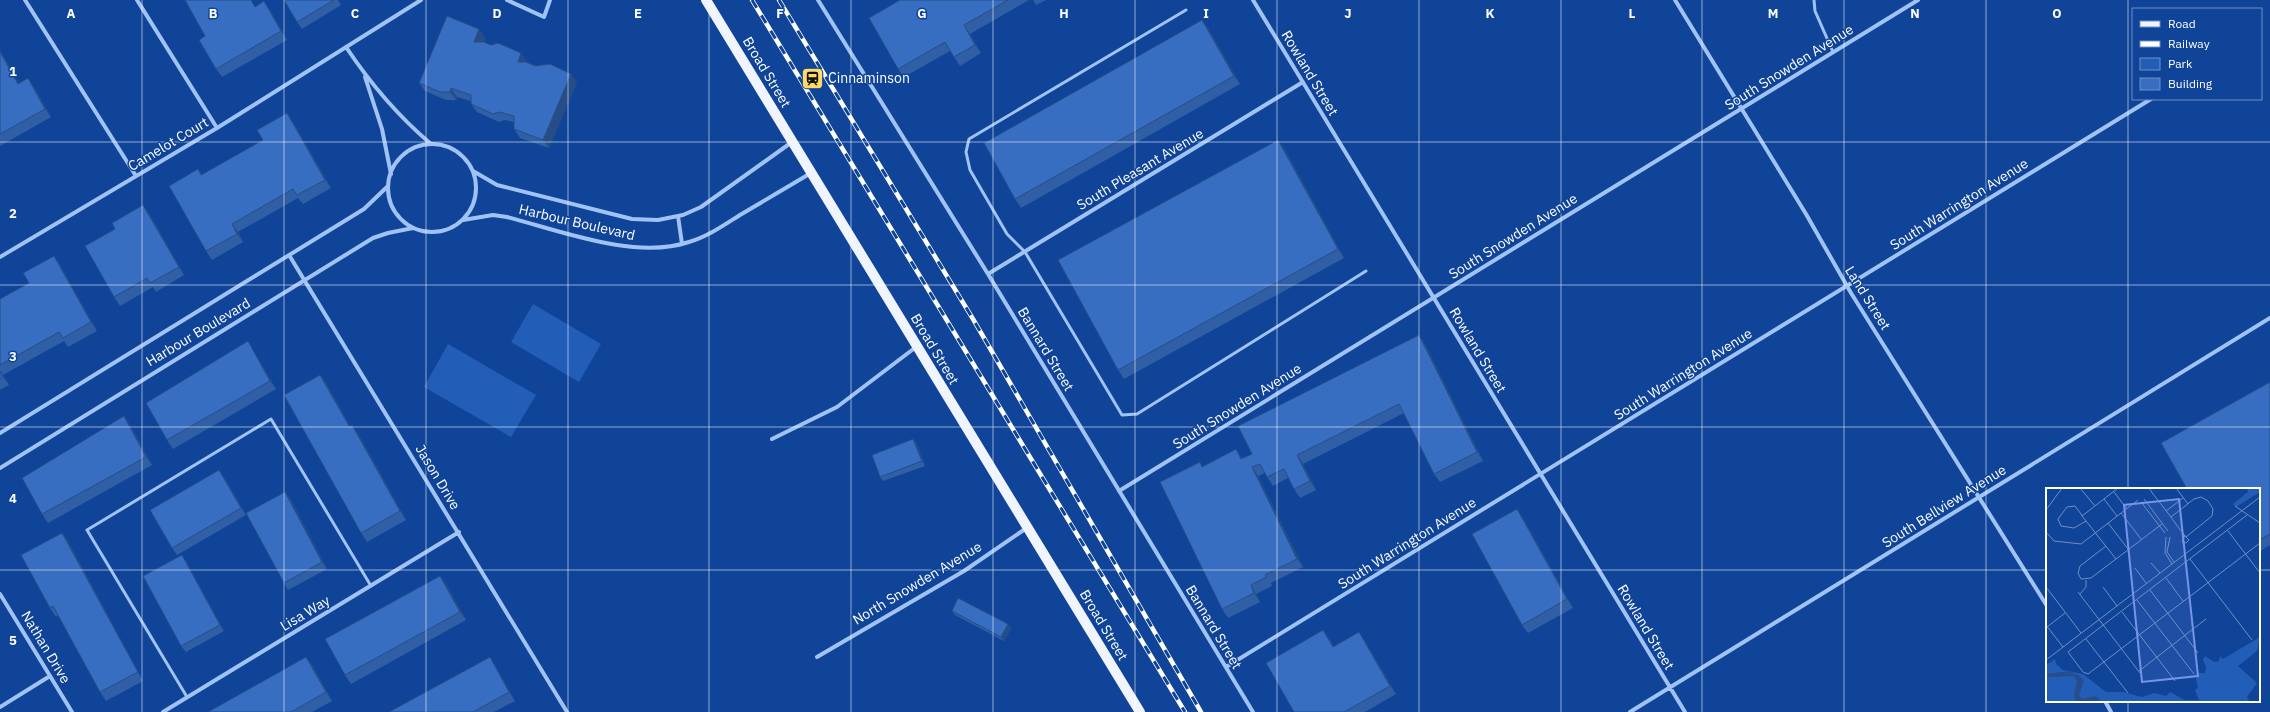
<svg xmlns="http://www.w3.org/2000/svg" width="2270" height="712" viewBox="0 0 2270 712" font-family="'IBM Plex Sans',sans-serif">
<rect width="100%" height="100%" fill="#0f4499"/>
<path fill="#225db8" d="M533,304L601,344L579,382L511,342Z
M448,344L536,395L511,437L424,387Z"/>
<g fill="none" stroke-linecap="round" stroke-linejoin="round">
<path stroke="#a1c2f5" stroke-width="3" d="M1814,0L1815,11L1833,52
M1186,10L969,139L966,152L970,170L1007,234L1025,252L1122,415L1137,414L1366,271
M187,697L87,530L271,419L371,586"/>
<path stroke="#a1c2f5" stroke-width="4" d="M25,0L136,176
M137,0L217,128
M507,0L544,17L550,0
M818,0L988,274L1253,712
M1253,0L1685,712
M1675,0L1806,214L1851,293L2047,606
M346,47C370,83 398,116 431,144
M365,77L382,129L391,174
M388 188a44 44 0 1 1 88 0a44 44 0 1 1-88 0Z
M473,171L497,185L632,219L658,220L683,215L701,207L792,142
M678,216L682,244
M463,220L493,215L507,217C561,231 635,260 689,242C707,237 724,225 740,215C764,201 787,187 811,173
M289,255L567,712
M0,257L217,128L421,0
M988,274L1303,82
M0,433L364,209L388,186
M772,439L837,407L916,347
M0,468L373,238L388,233L413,228
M1119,491L1918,0
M0,594L72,712
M817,657L964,571L1028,527
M1226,667L2151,99
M2105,701L2111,712
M0,707L50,676
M163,712L459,532
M1630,712L2270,318"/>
<path stroke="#eff4ff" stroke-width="10" d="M706,0L1140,712"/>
<defs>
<path id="rail" d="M752,0L1185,712
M779,0L973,319L1201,712"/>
</defs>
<use href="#rail" stroke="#fff" stroke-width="4.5"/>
<use href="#rail" stroke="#0f4499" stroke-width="3" stroke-dasharray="9" stroke-linecap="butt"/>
</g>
<path fill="#305fa6" d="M284,0H338L341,5L302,29L297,22Z
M900,0H1029L970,34L981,53L960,66L950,51L904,77L898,69Z
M1033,0H1046L1036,5Z
M255,6L270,10L287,40L222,77L216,69L205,36Z
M1208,28L1240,84L1021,208L1015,199Z
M479,29L485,38L483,42L527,61V62L577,82L549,148L520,138L514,129V122L505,120L499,122L477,112L471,104V101L457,97L456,100H446L425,91L419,83Z
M0,50L19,84L34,87L51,117L0,146Z
M293,122L331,188L303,204L298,198L238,232L243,242L212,260L206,251L198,169L202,175L263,140Z
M1278,140L1284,148L1344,258L1124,379L1118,370Z
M149,213L184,275L156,292L153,287L120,306L114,297Z
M54,256L60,265L97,331L68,347L64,341L3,375L9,385L0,390V299L29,283Z
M1419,335L1425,344L1483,461L1440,482L1434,474L1404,413L1303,464L1316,490L1300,498L1294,489L1288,478L1273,486L1267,477L1265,473L1258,476L1303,567L1271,583L1272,586L1256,594L1260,602L1228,618L1222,609L1203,466L1242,458L1252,454Z
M253,350L276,389L173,449L167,440Z
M320,375L326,383L350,426L358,433L406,520L367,542L361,533Z
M2270,382V545L2259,552V489Z
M124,416L130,425L152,465L48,523L42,514Z
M913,439L917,444L925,466L883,481L880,477Z
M224,477L246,515L177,555L172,548Z
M285,492L290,498L327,569L288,590L284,583Z
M1523,518L1573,608L1528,633L1522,625Z
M62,533L68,541L143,681L106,701L100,692L58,615L56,617L50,608Z
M186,561L224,631L186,652L181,646Z
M446,584L466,620L351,684L345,675Z
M952,611L1008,624L1011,629L1004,641L955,615Z
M1323,630L1334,647L1359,632L1365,641L1396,694L1365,712H1294Z
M306,657L312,665L332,701L312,712H208Z
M495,665L515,701L494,712H389Z"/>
<path fill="#274d87" d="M264,1L270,10L287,40L281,31Z
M1202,20L1208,28L1240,84L1234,76Z
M964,25L970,34L981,53L975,45Z
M479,29L485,38L479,50L474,42Z
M0,50L24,92L18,84L0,52Z
M521,53L527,61L523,70L518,62Z
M571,74L577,82L549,148L543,140Z
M28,78L34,87L51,117L45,109Z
M451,88L457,97L456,100L450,92Z
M287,113L293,122L331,188L325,180Z
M1278,140L1284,148L1344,258L1338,249Z
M143,205L149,213L184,275L179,267Z
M232,224L238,232L243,242L237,234Z
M54,256L60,265L97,331L91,322Z
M1419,335L1425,344L1483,461L1477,452Z
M248,341L253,350L276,389L270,381Z
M0,370L9,385L3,377Z
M320,375L326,383L355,435L349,426Z
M124,416L130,425L152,465L146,457Z
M352,425L358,433L406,520L400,511Z
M913,439L917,444L925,466L922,461Z
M1236,449L1242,458L1241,459Z
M1297,455L1303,464L1316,490L1310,481Z
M1252,467L1258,476L1303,567L1297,559Z
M219,470L224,477L246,515L241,508Z
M285,492L290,498L327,569L322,562Z
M1517,509L1523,518L1573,608L1567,599Z
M62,533L68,541L143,681L138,672Z
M182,555L186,561L224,631L220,625Z
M440,576L446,584L466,620L460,612Z
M1251,585L1256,594L1260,602L1254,593Z
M1008,624L1011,629L1004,641L1001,637Z
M1323,630L1329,638L1339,656L1333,647Z
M1359,632L1365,641L1396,694L1390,686Z
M306,657L312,665L332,701L326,692Z
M490,657L495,665L515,701L509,692Z"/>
<path fill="#386ec1" stroke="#274d87" d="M185,0H251L255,7L264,1L281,31L216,69L199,40L205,36Z
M284,0H334L297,22Z
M900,0H1008L964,25L975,45L954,57L945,42L898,69L869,18Z
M447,16L479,29L474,42H484L491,45L498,43L521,53L518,62H526L535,66L550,64L571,74L543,140L514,129V116L499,112L493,114L471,104V95L451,88L450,92H440L419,83Z
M1202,20L1234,76L1015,199L984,143Z
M0,52L18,84L28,78L45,109L0,134Z
M287,113L325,180L297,195L293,189L232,224L237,234L206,251L169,186L198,169L201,175L263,140L257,130Z
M1278,140L1338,249L1118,370L1058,260Z
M143,205L179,267L150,283L147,278L114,297L85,246L115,229L112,223Z
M54,256L91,322L63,338L59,332L0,365V299L29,283L23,273Z
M1419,335L1477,452L1434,474L1399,404L1297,455L1310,481L1294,489L1284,469L1267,477L1260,464L1252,467L1297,559L1265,575L1266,577L1251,585L1254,593L1222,609L1160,482L1200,462L1202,467L1236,449L1241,459L1252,454L1238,426Z
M248,341L270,381L167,440L146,403Z
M0,371L3,377L0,379Z
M320,375L349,426L352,425L400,511L361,533L284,395Z
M2270,382V534L2259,540V489H2187L2161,443Z
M124,416L146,457L42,514L22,478Z
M913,439L922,461L880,477L872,455Z
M219,470L241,508L172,548L150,510Z
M285,492L322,562L284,583L246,513Z
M1517,509L1567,599L1522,625L1472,534Z
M62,533L138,672L100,692L53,606L50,608L21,555Z
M182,555L220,625L181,646L143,576Z
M440,576L460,612L345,675L325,639Z
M958,598L1008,624L1001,637L952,611Z
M1323,630L1333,647L1359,632L1390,686L1344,712H1294L1266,663Z
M306,657L326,692L291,712H208Z
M490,657L509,692L473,712H389Z"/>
<path fill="none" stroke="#fff" stroke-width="1" stroke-opacity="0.55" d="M142,0V712M284,0V712M426,0V712M568,0V712M709,0V712M851,0V712M993,0V712M1135,0V712M1277,0V712M1419,0V712M1561,0V712M1702,0V712M1844,0V712M1986,0V712M2128,0V489M0,142H2270M0,285H2270M0,427H2270M0,570H2047M2259,570H2270M2128,701V712"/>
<defs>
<symbol id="station-square" viewBox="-11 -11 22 22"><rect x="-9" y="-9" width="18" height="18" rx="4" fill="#ffdb65" stroke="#0f4499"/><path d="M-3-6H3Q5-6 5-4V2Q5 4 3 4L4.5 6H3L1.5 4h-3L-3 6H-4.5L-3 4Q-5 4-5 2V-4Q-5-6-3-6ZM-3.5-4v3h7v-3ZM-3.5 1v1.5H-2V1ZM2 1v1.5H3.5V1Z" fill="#111"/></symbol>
</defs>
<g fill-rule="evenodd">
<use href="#station-square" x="800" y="66" width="25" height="25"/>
</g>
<g text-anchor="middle" stroke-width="3" stroke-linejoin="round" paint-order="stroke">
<g font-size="14" fill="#fff" stroke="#0f4499">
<text transform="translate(1789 67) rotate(-32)" y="5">South Snowden Avenue</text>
<text transform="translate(767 72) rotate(59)" y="5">Broad Street</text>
<text transform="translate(1310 73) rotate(59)" y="5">Rowland Street</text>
<text transform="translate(168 144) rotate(-31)" y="5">Camelot Court</text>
<text transform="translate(1140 169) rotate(-31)" y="5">South Pleasant Avenue</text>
<text transform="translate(1959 204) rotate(-32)" y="5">South Warrington Avenue</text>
<text transform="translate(577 222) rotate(13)" y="5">Harbour Boulevard</text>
<text transform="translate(1513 236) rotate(-32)" y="5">South Snowden Avenue</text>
<text transform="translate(1868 298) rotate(58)" y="5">Land Street</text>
<text transform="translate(198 332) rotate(-31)" y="5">Harbour Boulevard</text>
<text transform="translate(935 349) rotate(59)" y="5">Broad Street</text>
<text transform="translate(1046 349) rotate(59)" y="5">Bannard Street</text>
<text transform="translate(1478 350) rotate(59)" y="5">Rowland Street</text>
<text transform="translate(1683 374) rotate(-32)" y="5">South Warrington Avenue</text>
<text transform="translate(1237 406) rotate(-32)" y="5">South Snowden Avenue</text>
<text transform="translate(438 477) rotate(59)" y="5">Jason Drive</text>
<text transform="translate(1944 506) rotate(-32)" y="5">South Bellview Avenue</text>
<text transform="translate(1407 543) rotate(-32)" y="5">South Warrington Avenue</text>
<text transform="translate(917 583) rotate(-31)" y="5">North Snowden Avenue</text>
<text transform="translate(305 613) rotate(-31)" y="5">Lisa Way</text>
<text transform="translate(1104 625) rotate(59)" y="5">Broad Street</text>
<text transform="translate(1214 627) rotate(59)" y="5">Bannard Street</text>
<text transform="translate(1646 627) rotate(59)" y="5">Rowland Street</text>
<text transform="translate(46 647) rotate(59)" y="5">Nathan Drive</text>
</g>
<g font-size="14" fill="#fff" stroke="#0f4499" text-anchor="start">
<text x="828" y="83">Cinnaminson</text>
</g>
</g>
<g transform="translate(2046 488)">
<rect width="214" height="214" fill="#0f4499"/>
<path d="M201,0H214V4L190,19L187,16L202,4ZM214,149L211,163L192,178L211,195L201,209L204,214H0V177L9,171L10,176L17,182L37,186L60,204H77L96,209L108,205L120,208L124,204L139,212H153L149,202L152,200L150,191L153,185H159L160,179L157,172L159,168L168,174L173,173L174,168L177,171Z" fill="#225db8"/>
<path d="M15,184L33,187L38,192L33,208L36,211L50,208L55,214H30L28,207L31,193L28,188L3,189L0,187Z" fill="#274d8d"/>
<path fill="none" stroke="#274d8d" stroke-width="2" d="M0,187L27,184"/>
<path fill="none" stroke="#6f8fc2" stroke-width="1" d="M34,0L49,18M103,0L107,6L125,29L132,39L140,49L143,52L140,55L136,54L139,47M130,0L142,16M68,4L81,21M58,11L71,28M98,11L122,43M95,14L119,45M189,18L214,35M0,22L16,0M120,23L137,10M75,25L95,51M201,27L22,164L37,184L42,186L214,55M36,28L72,0M125,29L148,11L155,9L162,13L167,21L166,28L140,49M40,33L28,40L15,38L12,31L21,19L29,18L35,26L36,28L40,33L70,71M62,35L82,61M182,43L214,85M0,44L8,53L35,56L92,12M120,49L119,65L126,76M124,49L121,64L128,74M60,58L34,78L32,85L35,91L45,90L116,36M144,71L206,152M105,75L114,85M89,80L100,95M120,90L137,113M0,99L35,145M57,99L71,118M104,102L152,165M32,104L94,185M34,106L40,99V92M91,112L148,186M76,124L129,193M0,137L17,159M1,139L19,125M40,151L82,205M0,172L214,9M93,183L160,131"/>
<path fill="#7795e8" fill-opacity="0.15" stroke="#7795e8" stroke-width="2" d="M133,11L152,188L96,194L78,17Z"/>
<rect width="214" height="214" fill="none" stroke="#fff" stroke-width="2"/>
</g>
<g font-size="13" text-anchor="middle" font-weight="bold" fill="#fff" stroke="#0f4499" stroke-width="3" stroke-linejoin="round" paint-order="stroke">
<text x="71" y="18">A</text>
<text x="213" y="18">B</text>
<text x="355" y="18">C</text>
<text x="497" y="18">D</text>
<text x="638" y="18">E</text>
<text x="780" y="18">F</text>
<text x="922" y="18">G</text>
<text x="1064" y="18">H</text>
<text x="1206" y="18">I</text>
<text x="1348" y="18">J</text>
<text x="1490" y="18">K</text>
<text x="1632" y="18">L</text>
<text x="1773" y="18">M</text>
<text x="1915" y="18">N</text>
<text x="2057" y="18">O</text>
<text x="13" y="76">1</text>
<text x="13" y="218">2</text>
<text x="13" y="361">3</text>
<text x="13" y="503">4</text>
<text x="13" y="645">5</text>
</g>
<rect x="2132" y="8" width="130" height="92" fill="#0f4499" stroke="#6f8fc2"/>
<rect x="2140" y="21" width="20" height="6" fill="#eff4ff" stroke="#6f8fc2"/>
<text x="2168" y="28" font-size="12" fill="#ffffff">Road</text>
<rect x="2140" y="41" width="20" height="6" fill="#ffffff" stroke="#6f8fc2"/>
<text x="2168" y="48" font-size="12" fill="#ffffff">Railway</text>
<rect x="2140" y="58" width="20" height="12" fill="#225db8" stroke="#6f8fc2"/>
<text x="2168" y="68" font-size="12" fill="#ffffff">Park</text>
<rect x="2140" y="78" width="20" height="12" fill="#386ec1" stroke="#6f8fc2"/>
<text x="2168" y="88" font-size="12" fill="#ffffff">Building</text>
</svg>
